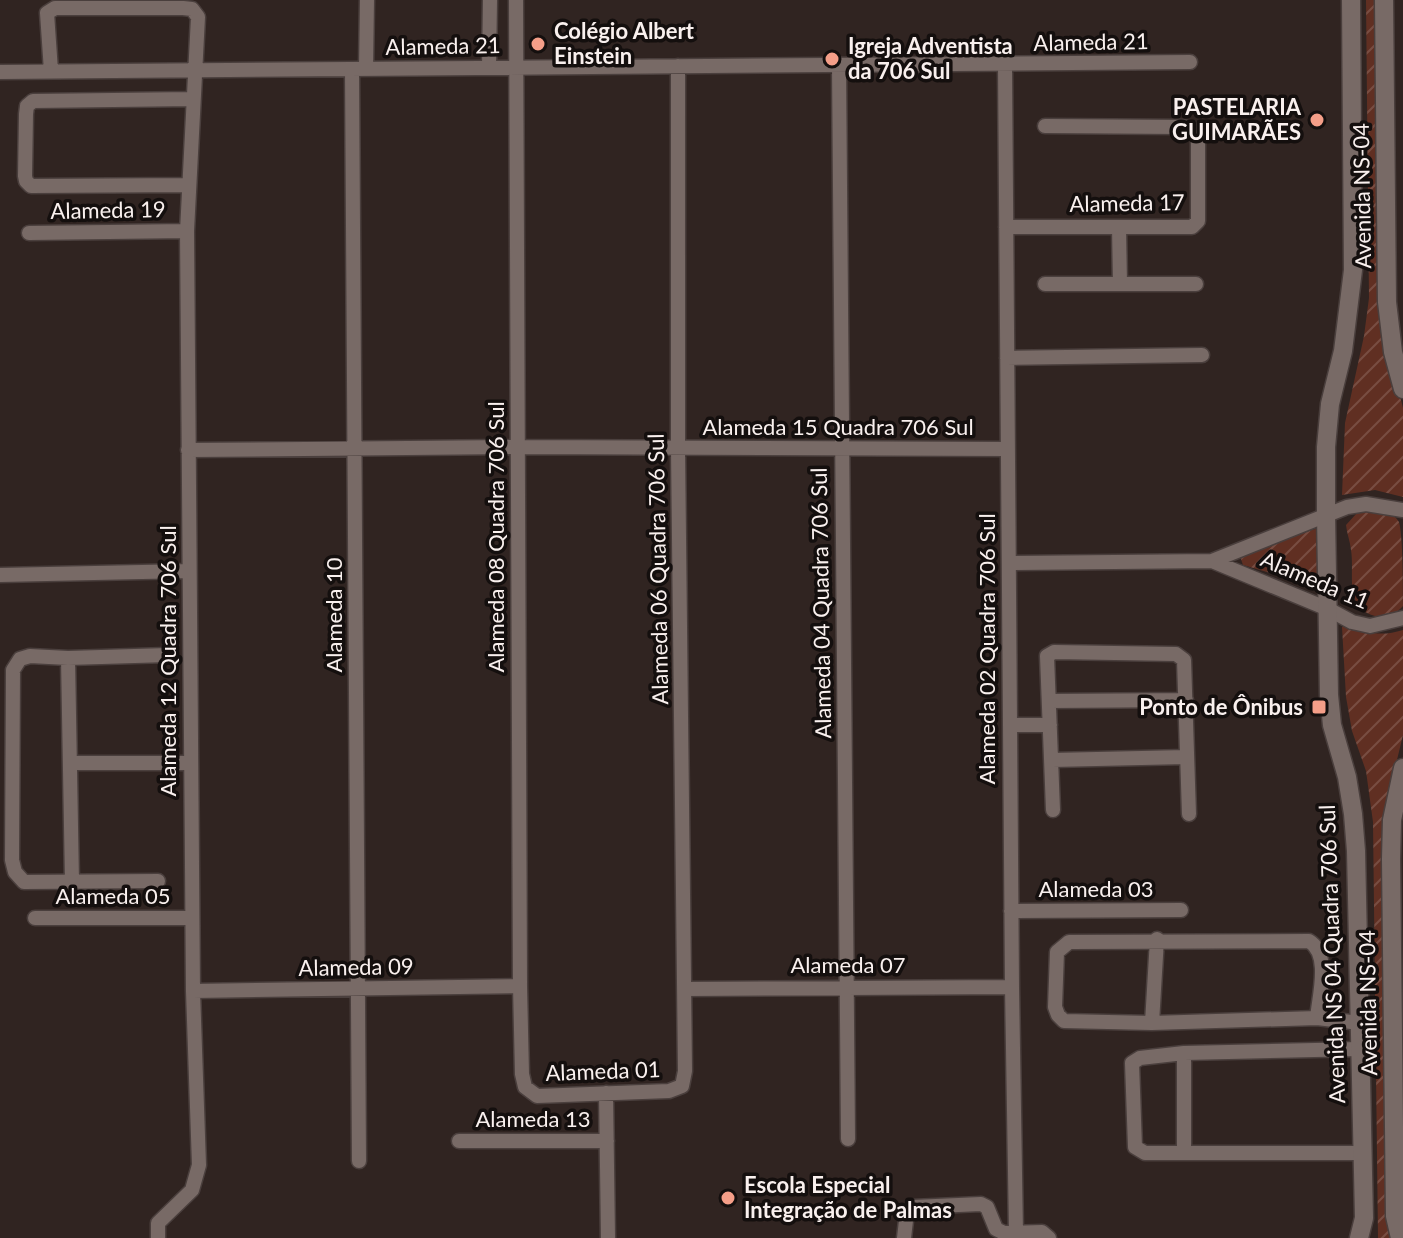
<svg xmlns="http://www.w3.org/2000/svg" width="1403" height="1238" viewBox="0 0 1403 1238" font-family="Lato,sans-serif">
<defs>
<pattern id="garden-furrows" width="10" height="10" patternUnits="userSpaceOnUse" patternTransform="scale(2)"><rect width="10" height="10" fill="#602f22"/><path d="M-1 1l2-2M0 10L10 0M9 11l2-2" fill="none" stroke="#784d42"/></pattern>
</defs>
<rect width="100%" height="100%" fill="#302421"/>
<path fill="url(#garden-furrows)" d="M1366,0H1379L1384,333L1403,408V497L1375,490L1342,495L1345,423L1364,336L1369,298Z
M1371,508C1382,509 1392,511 1399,522C1403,537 1403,586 1403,606C1396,614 1386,619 1375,616C1343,607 1355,575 1351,550C1350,541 1347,534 1346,525L1357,513Z
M1321,527L1322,588L1243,565L1241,559L1243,553Z
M1348,625C1368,633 1381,637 1403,630V735L1396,764L1393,1238H1378L1373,822L1366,771L1352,731L1346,697L1342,627Z"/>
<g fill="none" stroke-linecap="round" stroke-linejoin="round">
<defs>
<path id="street" d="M516,0L520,986L522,1074L525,1087L537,1096L669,1091L682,1086L685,1071L678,449V66
M1005,65L1012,987L1016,1233
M839,66L848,1139
M489,67L490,0
M352,69L359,1161
M366,69L367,0
M51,71L47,13L55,8H183L192,9L198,17L187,231L193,991L199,1165L192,1190L158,1223V1238
M0,72L1190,62
M189,185L31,186L26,181L25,176L26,114L27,106L33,101L193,99
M1006,227H1192L1198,221V137L1193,129L1181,127L1045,126
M1119,227L1120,284
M29,233L187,231
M1045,284H1196
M1007,358L1202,355
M188,450L518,447L1008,449
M1212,561L1328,609L1352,622L1370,626L1403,618
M1009,563L1212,561L1347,507L1366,504L1403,510
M0,575L189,571
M68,658L72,882
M1049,701L1186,700
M1010,725H1050
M1052,760L1186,757
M70,763H190
M1053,810L1047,656L1054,652L1176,654L1184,660L1189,814
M158,881L24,882L15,872L12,860L13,670L20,659L30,656L68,658L168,655
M1011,911L1181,910
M35,918H192
M685,989L1012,987
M193,991L520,986
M1317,1018C1319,996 1331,954 1309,941L1069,942L1057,952L1055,1007L1058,1015L1064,1021L1152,1023L1317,1018L1360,1023
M1152,1023L1157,939
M1184,1053L1140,1058L1132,1063L1135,1147L1145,1153H1363
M606,1093L608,1238
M459,1141H607
M1184,1153V1053L1360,1049
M904,1238L907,1212L913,1207L981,1204L987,1207L996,1229L1004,1233L1042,1232L1049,1238"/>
<path id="secondary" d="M1351,0L1353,270L1343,351L1330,404L1326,447V515L1329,695L1332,725L1347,777L1353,814L1356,851L1364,1218L1359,1238
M1384,0L1387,302L1393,352L1403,389
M1400,1238L1395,1216L1391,859L1392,820L1403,768"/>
</defs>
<use href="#street" stroke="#4a3f3d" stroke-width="17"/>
<use href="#secondary" stroke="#4a3f3d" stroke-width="21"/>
<use href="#street" stroke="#786a66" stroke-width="14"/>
<use href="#secondary" stroke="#786a66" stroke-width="18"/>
</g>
<g fill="#f49e88" stroke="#140f0e" stroke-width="3">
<circle cx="538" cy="44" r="8"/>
<circle cx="832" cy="59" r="8"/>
<circle cx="1317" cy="120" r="8"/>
<rect x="1311" y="699" width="16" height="16" rx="4"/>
<circle cx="728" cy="1198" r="8"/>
</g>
<g text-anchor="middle" stroke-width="7" stroke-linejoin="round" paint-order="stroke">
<g font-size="22" font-weight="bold" fill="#f9f0ee" stroke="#140f0e" text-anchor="start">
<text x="554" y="39">Colégio Albert<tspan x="554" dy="25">Einstein</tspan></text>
<text x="848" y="54">Igreja Adventista<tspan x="848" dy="25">da 706 Sul</tspan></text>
<text x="1301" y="115" text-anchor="end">PASTELARIA<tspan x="1301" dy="25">GUIMARÃES</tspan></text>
<text x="1303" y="715" text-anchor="end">Ponto de Ônibus</text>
<text x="744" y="1193">Escola Especial<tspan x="744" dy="25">Integração de Palmas</tspan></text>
</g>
<g font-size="22" fill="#f9f0ee" stroke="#140f0e">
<text transform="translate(1091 42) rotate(-1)" y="8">Alameda 21</text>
<text transform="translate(443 46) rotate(-1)" y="8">Alameda 21</text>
<text transform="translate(1362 196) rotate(-91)" y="8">Avenida NS-04</text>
<text transform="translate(1127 203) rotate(-1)" y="8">Alameda 17</text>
<text transform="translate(108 210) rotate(-1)" y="8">Alameda 19</text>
<text x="838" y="435">Alameda 15 Quadra 706 Sul</text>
<text transform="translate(496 537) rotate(-90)" y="8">Alameda 08 Quadra 706 Sul</text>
<text transform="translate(658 569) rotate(-91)" y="8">Alameda 06 Quadra 706 Sul</text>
<text transform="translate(1315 580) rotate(23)" y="8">Alameda 11</text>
<text transform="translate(821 603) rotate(-91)" y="8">Alameda 04 Quadra 706 Sul</text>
<text transform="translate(334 615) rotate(-90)" y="8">Alameda 10</text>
<text transform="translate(987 649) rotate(-90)" y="8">Alameda 02 Quadra 706 Sul</text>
<text transform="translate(168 661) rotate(-90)" y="8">Alameda 12 Quadra 706 Sul</text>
<text x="1096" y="897">Alameda 03</text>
<text x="113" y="904">Alameda 05</text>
<text transform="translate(1332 954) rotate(-92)" y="8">Avenida NS 04 Quadra 706 Sul</text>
<text x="848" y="973">Alameda 07</text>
<text transform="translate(356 967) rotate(-1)" y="8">Alameda 09</text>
<text transform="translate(1368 1003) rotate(-91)" y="8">Avenida NS-04</text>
<text transform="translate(603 1071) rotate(-2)" y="8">Alameda 01</text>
<text x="533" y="1127">Alameda 13</text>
</g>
</g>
</svg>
